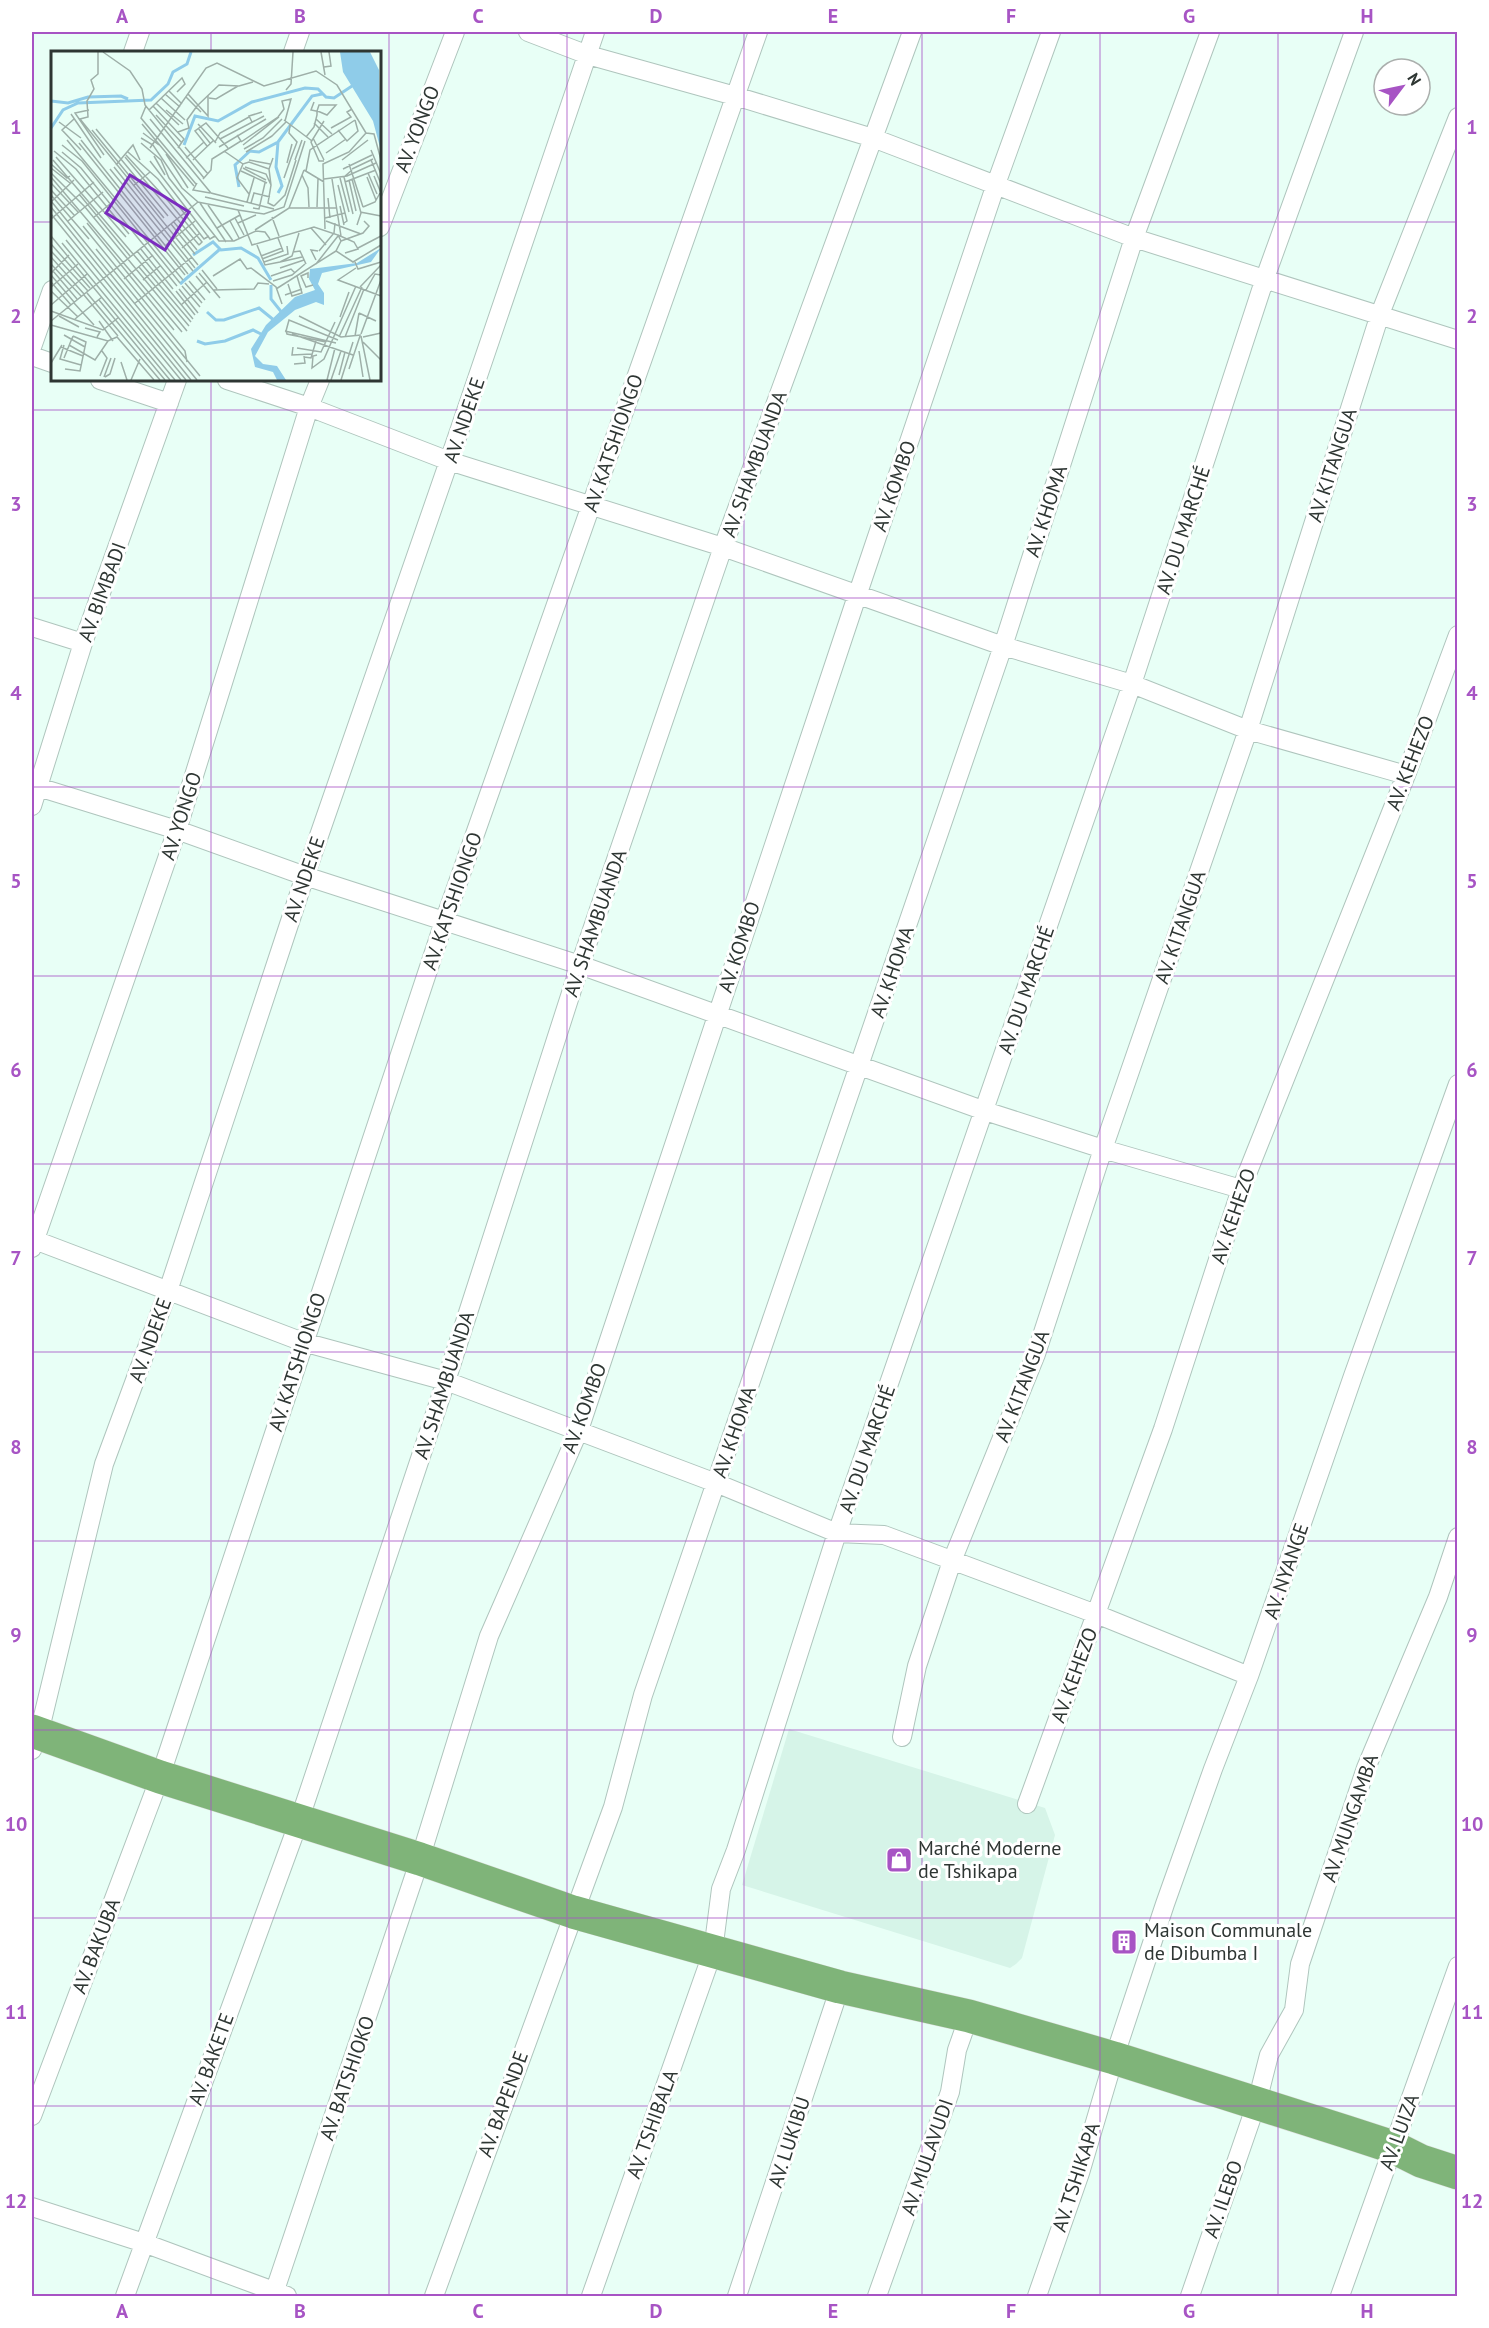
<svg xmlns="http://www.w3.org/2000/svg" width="1489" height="2328" viewBox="0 0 1489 2328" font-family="'PT Sans',sans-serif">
<rect width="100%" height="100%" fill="#e8fff6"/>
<path fill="#d6f4e8" d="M789,1729L1045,1808L1055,1835L1022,1958L1016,1964L1010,1968L742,1885Z"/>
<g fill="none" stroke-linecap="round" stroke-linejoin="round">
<defs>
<path id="street" d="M528,32L588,55L735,96L873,138L1134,238L1458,340
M133,52L140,32
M293,52L300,32
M380,227L455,32
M32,347L52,290
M32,356L52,363
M100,380L169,403
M227,380L309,407L449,461L723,547L1003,646L1132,684L1248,730L1406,775
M32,627L83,643
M38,787L177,830L305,876L580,965L985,1111L1103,1149L1241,1189
M32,806L83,643L177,380
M32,1239L303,1342L446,1381L716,1483L837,1533L884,1535L1096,1614L1249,1676
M32,1248L177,830L309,407L320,380
M902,1737L917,1666L952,1561L1036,1354L1103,1149L1248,730L1380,314L1458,117
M32,1750L39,1733L104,1464L168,1291L305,876L449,461L595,32
M1027,1804L1163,1429L1241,1189L1406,775L1458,635
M32,2116L160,1777L444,922L758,32
M32,2207L144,2243L287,2296
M125,2296L299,1821L446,1381L580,965L723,547L912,32
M273,2296L420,1859L489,1636L579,1430L857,596L996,184L1051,32
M434,2296L613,1807L643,1695L1003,646L1134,238L1210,32
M591,2296L713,1951L721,1889L736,1850L837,1533L1132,684L1265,278L1354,32
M737,2296L840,1987
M877,2296L950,2092L957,2050L969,2016
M1037,2296L1080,2173L1114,2058L1165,1904L1213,1769L1249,1676L1353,1376L1458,1084
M1190,2296L1257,2102L1269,2055L1294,2010L1300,1964L1366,1768L1438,1597L1458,1537
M1340,2296L1458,1966"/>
<path id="highway" d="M32,1731L160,1777L420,1859L573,1912L840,1987L969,2016L1114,2058L1347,2132L1393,2147L1421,2161L1458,2173"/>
</defs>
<use href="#street" stroke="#afc5bd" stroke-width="20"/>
<use href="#highway" stroke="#dedfde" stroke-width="34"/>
<use href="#street" stroke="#fff" stroke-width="18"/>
<use href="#highway" stroke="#7fb479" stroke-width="33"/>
</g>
<path fill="none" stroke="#a754c4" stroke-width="1.5" stroke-opacity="0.55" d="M211,32V52M389,32V2296M567,32V2296M744,32V2296M922,32V2296M1100,32V2296M1278,32V2296M32,222H52M380,222H1458M211,380V2296M32,410H1458M32,598H1458M32,787H1458M32,976H1458M32,1164H1458M32,1352H1458M32,1541H1458M32,1730H1458M32,1918H1458M32,2106H1458"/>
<defs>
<symbol id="shop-square" viewBox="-11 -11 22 22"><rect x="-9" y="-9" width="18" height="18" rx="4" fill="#a754c4" stroke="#fff"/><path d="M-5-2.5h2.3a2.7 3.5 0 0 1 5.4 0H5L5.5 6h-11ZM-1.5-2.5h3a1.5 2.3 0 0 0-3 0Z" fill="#fff"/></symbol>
<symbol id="building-square" viewBox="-11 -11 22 22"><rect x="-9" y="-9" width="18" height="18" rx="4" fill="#a754c4" stroke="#fff"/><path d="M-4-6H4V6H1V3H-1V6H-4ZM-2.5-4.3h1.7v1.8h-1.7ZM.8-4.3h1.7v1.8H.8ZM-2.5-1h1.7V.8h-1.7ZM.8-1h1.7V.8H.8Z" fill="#fff"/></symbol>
</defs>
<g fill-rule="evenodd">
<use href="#shop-square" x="884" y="1845" width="30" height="30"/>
<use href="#building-square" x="1109" y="1927" width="30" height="30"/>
</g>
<g text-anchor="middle" stroke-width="6" stroke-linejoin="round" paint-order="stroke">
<g font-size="20" fill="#2e3633" stroke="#fff">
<text transform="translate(417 129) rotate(-69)" y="7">AV. YONGO</text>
<text transform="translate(464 420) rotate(-71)" y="7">AV. NDEKE</text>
<text transform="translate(613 443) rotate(-71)" y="7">AV. KATSHIONGO</text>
<text transform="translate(754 464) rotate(-70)" y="7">AV. SHAMBUANDA</text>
<text transform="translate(1332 465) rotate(-72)" y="7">AV. KITANGUA</text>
<text transform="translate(894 486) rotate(-71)" y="7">AV. KOMBO</text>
<text transform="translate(1046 511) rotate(-72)" y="7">AV. KHOMA</text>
<text transform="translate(1183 530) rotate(-72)" y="7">AV. DU MARCHÉ</text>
<text transform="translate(102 592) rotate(-70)" y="7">AV. BIMBADI</text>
<text transform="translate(1410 763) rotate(-69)" y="7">AV. KEHEZO</text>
<text transform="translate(181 816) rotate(-72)" y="7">AV. YONGO</text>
<text transform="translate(304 879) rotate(-71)" y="7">AV. NDEKE</text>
<text transform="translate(452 901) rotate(-71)" y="7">AV. KATSHIONGO</text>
<text transform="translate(595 923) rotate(-71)" y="7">AV. SHAMBUANDA</text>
<text transform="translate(1180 927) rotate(-71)" y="7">AV. KITANGUA</text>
<text transform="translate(739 947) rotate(-72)" y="7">AV. KOMBO</text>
<text transform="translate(892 972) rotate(-71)" y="7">AV. KHOMA</text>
<text transform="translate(1026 990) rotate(-71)" y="7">AV. DU MARCHÉ</text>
<text transform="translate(1233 1216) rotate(-71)" y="7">AV. KEHEZO</text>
<text transform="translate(150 1340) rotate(-70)" y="7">AV. NDEKE</text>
<text transform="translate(297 1362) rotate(-72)" y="7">AV. KATSHIONGO</text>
<text transform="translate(444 1385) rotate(-72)" y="7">AV. SHAMBUANDA</text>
<text transform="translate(1022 1386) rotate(-69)" y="7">AV. KITANGUA</text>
<text transform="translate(584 1408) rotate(-70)" y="7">AV. KOMBO</text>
<text transform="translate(734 1432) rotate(-71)" y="7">AV. KHOMA</text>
<text transform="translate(867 1449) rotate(-71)" y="7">AV. DU MARCHÉ</text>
<text transform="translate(1286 1571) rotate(-71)" y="7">AV. NYANGE</text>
<text transform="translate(1074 1675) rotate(-70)" y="7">AV. KEHEZO</text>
<text transform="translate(1350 1818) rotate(-71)" y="7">AV. MUNGAMBA</text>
<text transform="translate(96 1946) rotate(-69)" y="7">AV. BAKUBA</text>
<text transform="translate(211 2059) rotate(-70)" y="7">AV. BAKETE</text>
<text transform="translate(347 2078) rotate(-71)" y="7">AV. BATSHIOKO</text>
<text transform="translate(503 2104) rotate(-70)" y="7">AV. BAPENDE</text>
<text transform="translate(652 2124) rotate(-70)" y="7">AV. TSHIBALA</text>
<text transform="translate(1399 2132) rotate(-70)" y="7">AV. LUIZA</text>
<text transform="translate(789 2142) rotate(-72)" y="7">AV. LUKIBU</text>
<text transform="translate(927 2157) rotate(-71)" y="7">AV. MULAVUDI</text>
<text transform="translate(1076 2177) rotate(-72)" y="7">AV. TSHIKAPA</text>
<text transform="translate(1223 2199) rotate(-71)" y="7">AV. ILEBO</text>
</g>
<g font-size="20" fill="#2e3633" stroke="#fff" text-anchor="start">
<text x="918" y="1855">Marché Moderne<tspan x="918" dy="23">de Tshikapa</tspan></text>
<text x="1144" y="1937">Maison Communale<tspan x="1144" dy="23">de Dibumba I</tspan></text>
</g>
</g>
<g transform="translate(51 51)">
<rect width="330" height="330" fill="#e8fff6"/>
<path d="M289,1H319L328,19L330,100L322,70L292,21ZM330,197L320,211L271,222L267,233L273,242V254L265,251L244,259L217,281L204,305L212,313L226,315L235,329H226L222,321L204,316L200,298L215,274L244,246L264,239L258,228L259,218L306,212Z" fill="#8fcce9"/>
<path fill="none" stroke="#8fcce9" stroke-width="3" d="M0,50L17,52L37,46L70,45L77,48M0,77L12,59L27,52L100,49L117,33L122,21L136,13L140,1M227,91L225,116L231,135L227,142M133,94L144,65L167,70L201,51L254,37L267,38L275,46L283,47L304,33M188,136L184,114L199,100L208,101L227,91L261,45L271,43M142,204L162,191L170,199L190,197L207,207L220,229M129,233L168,199M220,234V248L232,263M156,261L165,269H173L208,257L224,270M146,290L154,293L174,290L202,279L210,283"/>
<path fill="none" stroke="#9eafa8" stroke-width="1.5" d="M47,1V23L40,29L43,38L36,50L37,66L29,68L147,214M52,1L79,20L91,38L94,54L153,127M270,1L274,24M273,16L280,15L278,1M235,39L240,33L242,1M118,40L131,53M114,43L129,56M137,43L157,65V44M135,46L150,61M110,47L134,69M158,47L165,48L187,35M105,52L128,74M95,55L90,67L145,133M102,55L133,88L127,97M146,55L168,34L188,35L202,31M38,59L24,62L53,104M98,59L131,27L134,33L126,41M115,59L132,73M20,63L50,107M105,64L131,92M23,68L11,79L30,99M99,68L160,142L223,158M265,68L281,83M233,69L261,90M8,71L30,87M201,71L198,65L211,61M263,72L277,86M91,73L143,135M147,73L165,92M239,74L238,82L246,91L240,107M147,77L159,92M280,77L300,66L296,61L301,58M45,78L117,165M41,79L113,167M287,79L296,90L307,80L304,69M127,81L138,77L136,69L146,55M92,82L108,94M315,82L323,83L330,109M221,85L235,71M255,86L263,76L266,64V60L268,54H285L276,64L269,61L266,60H265L260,59L263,51M90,87L102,94L131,137L147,151M262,87L273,109M169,88L213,65M16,89L132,229M30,89L137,223M164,91L169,82L198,66M190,91L227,66L233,58L231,50L240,48L234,70M28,92L134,224M90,92L110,109L118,127L168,190H183L205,180L214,181L219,188M11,94L31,110L129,232M192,94L228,66M156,95L144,80L155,72L177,97M134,96L157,123M168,96L215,68M99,97L155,17L166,12L213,35L265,20L286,34L315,82M193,98L212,87L231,68M320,99L330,123M3,100L25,118L78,183M173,100L192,113L198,111L218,118M11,101L30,117L126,235M77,101L107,128M195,101L221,85M275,102L295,88M115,103L137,137M75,104L118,151L151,191L148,194M103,105L114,124M5,106L75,186M74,106L148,194M135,107L153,91M2,109L140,271M142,109L163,89M198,109L219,113M244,109L251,89M291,109L317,89M320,109L330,133M99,110L159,188L164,185M273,110H268L260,91L273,70M236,112L241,93M0,113L16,127L19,125M192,113L186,127L198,143M298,113L312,156M65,114L82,94L89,109M63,116L144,217M194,116L215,123L220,134L217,152L223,155M0,117L19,132M192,117L215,129M59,118L142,220M292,118L321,104M301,118L322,108M253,119L273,131M301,119L293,126L302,163M190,120L216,132M255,120L259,99L304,69M0,122L34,156L136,280M317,122L326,143M251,124L257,137L258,156M323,125L330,142M0,126L131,281M316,126L325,149M233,127L240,107M289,127L298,161M107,128L153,188L158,185M152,128L160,119L161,108L190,90L186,84M273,128L296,125L325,112M281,128L290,185M301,128L310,162L306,174M298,129L305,160M294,131L325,119M0,132L27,161M146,132L142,139L159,142M220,134L218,118L222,107M287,134L296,170L293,172M82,135L99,121M0,139L24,165M28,143L79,205M0,144L38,188M154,146L193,155M277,147L279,167M0,150L146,329M0,151L23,129M196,151L203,127M149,152L175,191M200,152L203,142L219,146M157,154L182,190M223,155L234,144L245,109M289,155L293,174M0,156L140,329M266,156L267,128M312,156L324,151L329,142M202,157L208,158L214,132M238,157L253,119M187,159L213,163L233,156L254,90M309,161L330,165M0,163L135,329M221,166L228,185M42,167L59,153M184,167L193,184M274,167L294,162M0,168L43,131M17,170L52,141M122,170L146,199M179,170L188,187M275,170L310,183M36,172L123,279M187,172L205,164M120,173L144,203M32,175L134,300L136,311M166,177L189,164M260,177L275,194M274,178L272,113L298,101L315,82M204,179L238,157H285M287,184L303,191L307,198L294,202M0,185L119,329M15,189L130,329M290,190L312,182L318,175L313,170M11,192L124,329M0,193L39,237M115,194L144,170M206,194L214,214L229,211L241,205L248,182M89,197L122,238M131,197L149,182M307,197L330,185M45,198L149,325M0,200L37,240M86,200L142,268M268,200L283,182L284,172M242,201L249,200L255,213M210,205L231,197M0,206L33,243M211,208L232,200L227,187M265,209L260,199L267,200M213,211L237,203L236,195M229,211L251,206M304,211L307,218L330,211M0,213L30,245M265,213L287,185M88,216L138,275M229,217L253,209M305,217L287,229L330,245M151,219L166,238M2,220L26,248M0,222L18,204M148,222L169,247M0,224L23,251M145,225L159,242M162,225L189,208L196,218L200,217L225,236L231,253M220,225L240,218L244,222M257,227V222L250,225L255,236L262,234M73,228L102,204M92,229L109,215M138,230L154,249M222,230L241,224L254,213M0,231L20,254M134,232L151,252M237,233L241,245L251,242L246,225M131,235L149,256M0,236L27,213M309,236L330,214M128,238L147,262M225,238L285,200M162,239L203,238L207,232L218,233M315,239L324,223L330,224M0,240L27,266M125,240L144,264M36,242L109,329M33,244L67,285M234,244L251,238M48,249L114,329M23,252L43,274M83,253L141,206M0,254L36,223M130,254L156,231M0,260L52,279L68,266M308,262L325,270M8,265L28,276M248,265L290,286L310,284M289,266L298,241M24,268L51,246M0,270L147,151L187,159L201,194L263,176L287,184L290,190L285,200L302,211L330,194M48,270L62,290M0,274L57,290L66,286L103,329M34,277L49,281L46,286M234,280L285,292M235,280L238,269L287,289M235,280L236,283L275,291M241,283L302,304M310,283L330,229M13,284L34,296M304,285L308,262M310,285L319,329M288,286L311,236M294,286L313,238M312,286L330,282M312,291L330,309M13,294L9,308L30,314M18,294L44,309L57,290M10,296L32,305M242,296L241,304L261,303M246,297L270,301L284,271M308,300L312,326M266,304L262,305L261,317L273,308L305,235M253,306L260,307L265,290M13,307L22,285M70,311L76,329M0,312L11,294M243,313L254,312L253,305M14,318L29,320L35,291L22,285M298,318L309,285M288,324L294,301M49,325L56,307L51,300M53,326L60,307M54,326L59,323L64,307M80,329L89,308M276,329L284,297M280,329L290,300M290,329L302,291"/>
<path fill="#7b2cbf" fill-opacity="0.15" stroke="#7b2cbf" stroke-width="3" d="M79,124L138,161L114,199L55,162Z"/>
<rect width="330" height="330" fill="none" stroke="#2e3633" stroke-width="3"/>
</g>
<rect width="1489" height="2328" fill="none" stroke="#ffffff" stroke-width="66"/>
<g transform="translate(1402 87) rotate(58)"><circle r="28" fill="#ffffff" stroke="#abafad" stroke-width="1.5"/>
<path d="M0-4.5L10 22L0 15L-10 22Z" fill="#a754c4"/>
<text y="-9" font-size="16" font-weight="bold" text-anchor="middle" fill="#2e3633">N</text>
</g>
<rect x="33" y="33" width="1423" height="2262" fill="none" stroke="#a754c4" stroke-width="2"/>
<g font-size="20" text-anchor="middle" font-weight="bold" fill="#a754c4">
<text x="122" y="23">A</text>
<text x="300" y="23">B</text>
<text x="478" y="23">C</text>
<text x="656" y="23">D</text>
<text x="833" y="23">E</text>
<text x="1011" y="23">F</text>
<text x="1189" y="23">G</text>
<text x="1367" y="23">H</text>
<text x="16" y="134">1</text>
<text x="1472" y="134">1</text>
<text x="16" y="323">2</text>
<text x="1472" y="323">2</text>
<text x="16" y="511">3</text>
<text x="1472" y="511">3</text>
<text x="16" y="700">4</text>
<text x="1472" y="700">4</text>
<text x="16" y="888">5</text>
<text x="1472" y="888">5</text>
<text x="16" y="1077">6</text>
<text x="1472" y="1077">6</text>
<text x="16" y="1265">7</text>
<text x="1472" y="1265">7</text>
<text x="16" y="1454">8</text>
<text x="1472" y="1454">8</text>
<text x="16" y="1642">9</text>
<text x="1472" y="1642">9</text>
<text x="16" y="1831">10</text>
<text x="1472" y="1831">10</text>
<text x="16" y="2019">11</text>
<text x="1472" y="2019">11</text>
<text x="16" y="2208">12</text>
<text x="1472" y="2208">12</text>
<text x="122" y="2318">A</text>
<text x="300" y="2318">B</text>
<text x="478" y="2318">C</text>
<text x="656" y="2318">D</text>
<text x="833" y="2318">E</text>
<text x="1011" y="2318">F</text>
<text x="1189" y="2318">G</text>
<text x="1367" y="2318">H</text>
</g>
</svg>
